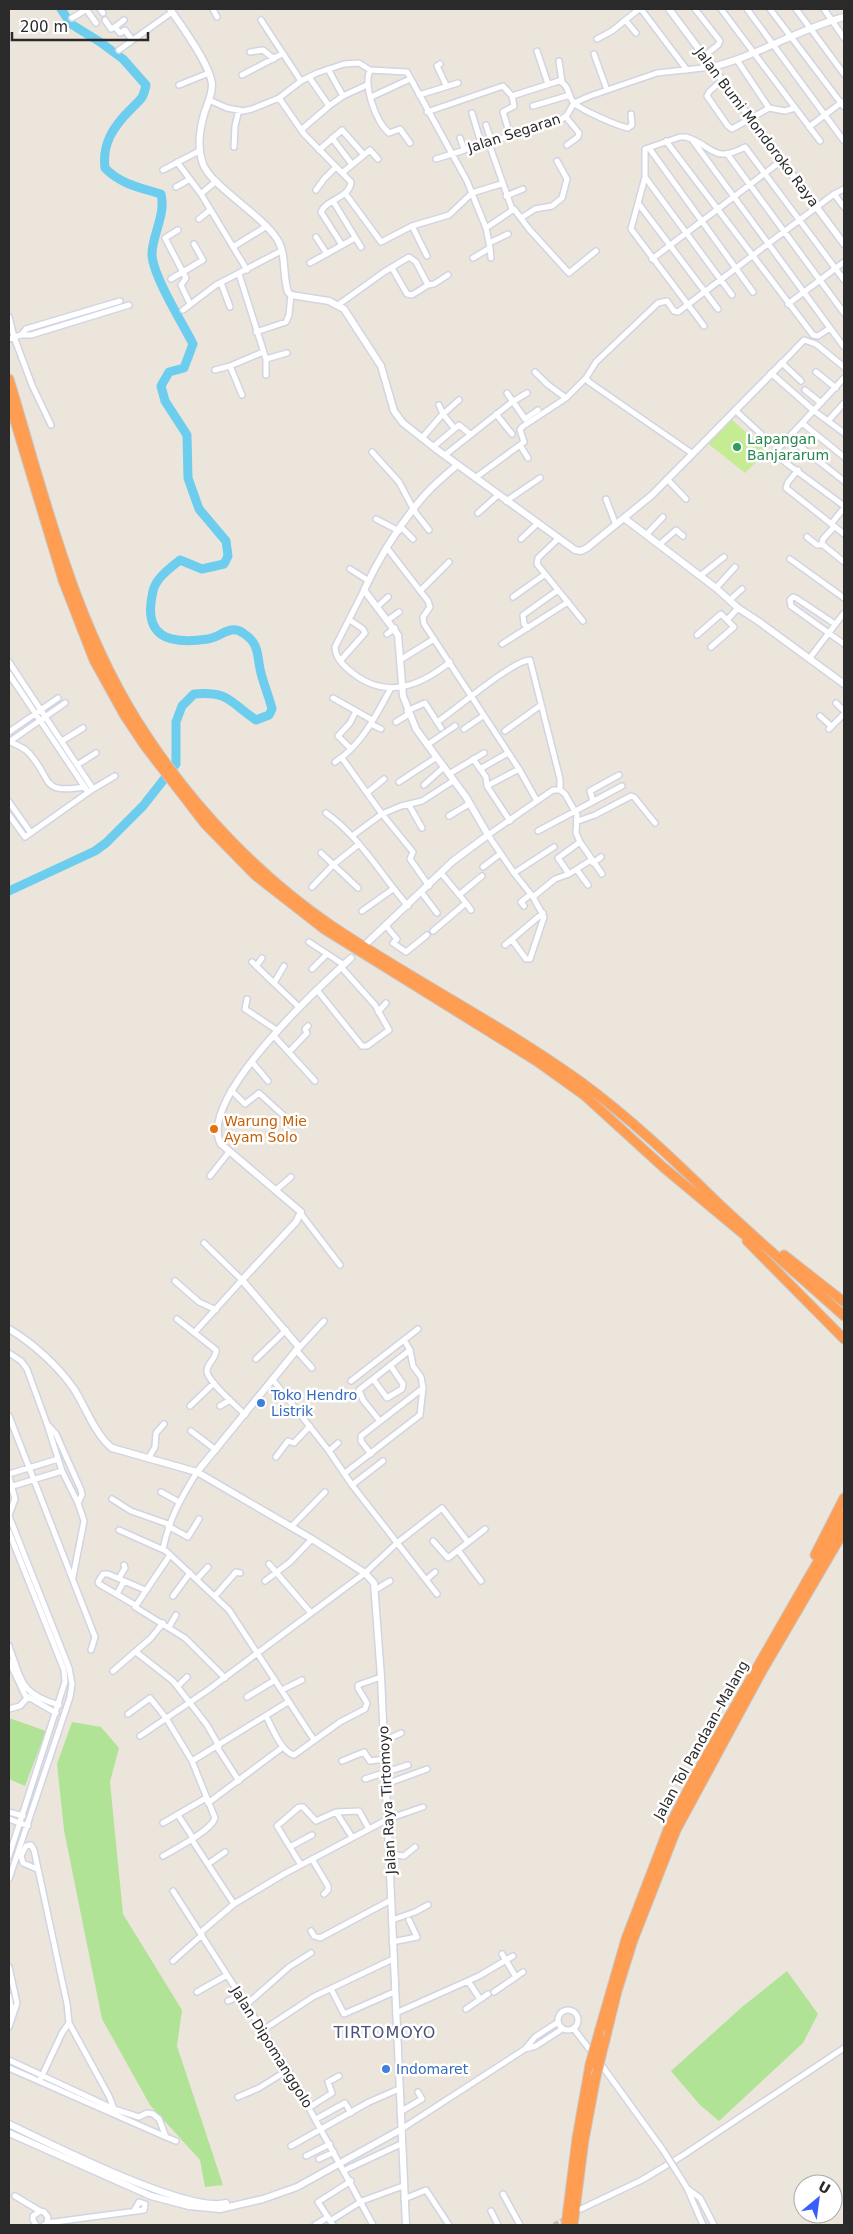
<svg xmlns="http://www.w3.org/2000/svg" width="853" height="2234" viewBox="0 0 853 2234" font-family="'DejaVu Sans',sans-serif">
<rect width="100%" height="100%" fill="#ece5db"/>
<path fill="#b1e397" d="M9,1718L46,1731L25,1786L9,1779Z
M72,1722L101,1727L119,1748L110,1782L123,1914L182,2010L177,2046L223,2185L205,2187L200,2160L150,2105L102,2019L64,1830L57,1764Z
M787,1971L818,2014L803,2043L719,2121L700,2105L671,2071L742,2007Z"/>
<path fill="#c5eb93" d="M730,418L767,451L745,473L706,442Z"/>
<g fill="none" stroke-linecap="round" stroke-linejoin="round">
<path stroke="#6dcdef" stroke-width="9" d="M9,891L95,851L106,843L143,806L176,764V722L182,706L194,694C230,691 229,702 256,720L269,715L272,709C269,696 263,683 260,669C257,654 259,643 243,633C230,624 221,637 208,639C168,645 142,637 153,591C156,578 170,568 180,560L202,569L224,564L228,556L226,541L199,509L188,478L187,435L165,401L161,386L169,372L184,368L193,344C183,324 151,273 152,253C153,233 166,214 161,194C141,188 120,184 105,168C102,144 113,127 130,110C140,99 143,100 146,85L123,59L100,42L71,24L61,9"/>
<path stroke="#c5c0b8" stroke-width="5" stroke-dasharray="5 2.5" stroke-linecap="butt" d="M554,2225L567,2218"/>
<defs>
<path id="minor" d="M86,9L96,23
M100,9L103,13
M213,9L217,17
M641,9L687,70
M695,9L720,41L718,45L704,56
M721,9L820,141
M747,9L844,141
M770,9L844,107
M796,9L844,74
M824,9L844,38
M72,18L87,9
M105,20L111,29L115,27L120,33L125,30L132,40
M261,20L301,81
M626,21L636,33
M115,27L124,20
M597,39L612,31L639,9
M119,50L172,12
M537,51L548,84
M250,52L263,50L274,59
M594,54L607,90
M737,60L769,108
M559,61L562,82
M440,64L437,66L446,85
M328,69L343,96L329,106
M370,70C363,86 376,122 389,133L400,129L410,143
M242,75L282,54
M721,81L709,92L707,96L728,126L732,129L769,108L785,111L795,108
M179,85L209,73
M419,95L458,83
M343,96L367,85
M512,96L559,81C570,85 567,96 574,103C581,110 618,126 628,128L632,125L631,114
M371,97L410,79
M279,98L304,134L351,182C350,198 326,199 321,212L342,245
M209,100L227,108L243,111L252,109L279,98L301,81L317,73L344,64L359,63L370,70L407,72L467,181L486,228L490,248L473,258
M574,103L590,96L657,73L712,67
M533,106L570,95
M427,112L503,86L512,96L514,106L503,112L510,135
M472,113L481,143
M566,117L579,133L578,137L567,145
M486,125L491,140
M809,127L842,102
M301,130L329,106L309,77
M332,138L351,163
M460,138L464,149
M488,141L512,209
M666,141L813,335L818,336L830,328
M693,141L844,347
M234,147L235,126L239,110
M649,148L753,292
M319,150L342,130L364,155
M728,155L844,313
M436,159L562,119L567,115L574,103
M177,162L201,194L247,270
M163,170L199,151
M342,173L370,150L378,159
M645,177L732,295
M176,187L190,179
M316,190L324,179L336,167
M345,193L381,242L412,226
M201,194L216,181
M834,194L844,207
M506,196L523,189
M333,201L361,247
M638,203L718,309
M521,218L535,209L552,206L562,198L567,179L557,161
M199,219L210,210
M486,228L514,209L529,229L569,273L596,251
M178,230L165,238L186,278L181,285L190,304
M316,237L327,254
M489,243L508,234
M233,247L267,226
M490,248L491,258
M427,256L412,226L449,215L472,193L501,184
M652,259L781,161
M310,263L355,238
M239,274L266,359V375
M171,279L203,260L194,244
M221,283L230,307
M428,285L434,284L448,275
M788,304L844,262
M338,305L384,272L409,257L416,262L428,285L412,295L407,294L392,268
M183,310L216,285L281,251
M9,317L14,337L9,339
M704,326L631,229L645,177V149L680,137H686C714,146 713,164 745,147L844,280
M256,332L286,322L289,315L291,295
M21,335H31L129,305
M266,359L287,353
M230,366L242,395
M215,370L230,366L263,352
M535,372L547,384L566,398
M816,372L836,388
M771,373L813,410L844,433
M844,378L775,452L786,463L844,506
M801,381L782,363L804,340L816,344L844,367
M805,390L821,403
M507,393L525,419L538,410
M439,405L443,414L454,428
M735,410L761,434
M496,414L512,434
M828,421L844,403
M802,423L844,457
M51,425L32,385L14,337L21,335L26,329L120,301
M788,437L844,481
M422,438L441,416L459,400
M520,445L528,458
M433,447L459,425L470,434
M372,452L399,482L415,512L429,530
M693,454L589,382L586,378L596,362L658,303L667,301L674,311L678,312L834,194L844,189
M445,455L512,402L527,393
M798,470L788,482L786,488L844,534
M475,478L524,442L520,430L522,427L566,398L586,378
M667,479L686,499
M606,499L616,525
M506,501L540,478
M478,513L498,495
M376,519L399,531
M831,524L844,508
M401,527L413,539
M834,527L823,539L822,544L844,562
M646,535L663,517
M807,537L817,545H823
M559,538L538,558L537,564L583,621
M521,539L538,523
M659,545L676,530L683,536
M387,548L428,601L430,607L423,617L424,624L519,769L537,801
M790,559L844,598
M350,569L369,581
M700,576L724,557
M716,588L735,567
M364,590L335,647C335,657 342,664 349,670C383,700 418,688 450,662
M420,591L449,562
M513,597L544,575
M730,600L742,589
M377,607L388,597
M728,619L738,608
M388,620L399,612
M835,624L796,598L793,597L790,600L791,606L844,644
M528,628L524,624L523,615L558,590
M387,634L395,628
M697,635L721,614L734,627L711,647
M502,644L568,602
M809,659L844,613
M400,660L434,639
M340,661L365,633L363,629L350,620
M9,662L93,789
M9,674L88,792
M333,698L372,720
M836,703L844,711
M407,711L425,703L441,728
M820,716L831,726
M396,722L409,714
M437,722C454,711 513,660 530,660L560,779V790
M371,724L381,729
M464,729L483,716
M829,729L844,714
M505,731L541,705
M9,732L58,698
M9,741C15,745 24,747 29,753C54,781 39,794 85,787
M62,741L83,728
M9,742L65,703
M427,745L455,726
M351,749L338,736L350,723L356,711
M342,758L382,814L413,852L410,859L429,886
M473,759L486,777L487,786L510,821
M335,762C362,745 376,715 391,688
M77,765L96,753
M480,769L508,753
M449,774L484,753
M399,782L437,757
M424,785L444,767
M487,786L519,769
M368,792L384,779
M593,801L590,791L619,775
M9,802L31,833
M409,805L422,828
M326,813C360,837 381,875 408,906
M9,815L25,837L93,789L115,776
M449,816L469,804
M578,821L595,815L631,796L634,797L655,823
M538,831L622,786
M352,836L382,814L401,806L422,801L453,781
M321,853L358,888
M593,863L601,857
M483,867L500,854
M577,870L588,885
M514,873L554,847
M569,874L558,858L580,842
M312,887L333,865L359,844
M422,893L437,913
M459,895L482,876
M533,897L555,879L569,874L591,860
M466,903L471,910
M524,906L521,902L531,894
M362,911L393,889
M386,926L397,939L393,943L406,952L427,935
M433,931L466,903L441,873
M512,940L526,959H530L544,917L533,897L514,873L488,835L553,790H560L565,794L577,815L576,833L580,842L602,874
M309,942L344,965
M505,945L543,913
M252,962L299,1007
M257,965L262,958
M312,969L327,954
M274,983L284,966
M317,990L362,1046H367L389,1030L375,1005L341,967
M247,999L245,1009L278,1031
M378,1012L386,1003
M274,1036L315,1081
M289,1052L307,1033L305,1029L308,1026
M252,1062L268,1081
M231,1090L245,1104L259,1093L295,1126
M210,1176L229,1152
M276,1190L291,1177
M301,1214L340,1265
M175,1281L199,1302L216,1310
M177,1319L216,1350C217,1358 206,1364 207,1372C210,1384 236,1405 245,1415
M194,1333L242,1280L204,1243
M299,1348L324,1321
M297,1351L312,1368
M9,1353L21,1361L27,1369L47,1424L56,1434L81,1490L82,1495L78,1503
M256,1359L286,1330
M373,1379L387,1398L402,1389L403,1384L390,1365
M273,1380L329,1451L352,1485L437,1594
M351,1381L418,1329
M190,1406L214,1383
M220,1406L230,1400
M9,1416L95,1637L91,1650
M379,1420L363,1400L359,1390L410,1350
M47,1424L62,1471L78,1503L84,1521L73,1577
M191,1431L216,1450
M329,1451L338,1443
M371,1454L361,1441V1436L423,1388
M276,1457L288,1441L294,1443L310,1426
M148,1459L155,1447L156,1433L164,1424
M345,1473L420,1415L423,1388L421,1377L413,1366L410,1350L404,1340
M9,1474L58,1459
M9,1477L15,1499L9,1515
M352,1485L383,1461
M13,1486L62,1471
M161,1492L179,1502
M112,1499L131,1511L168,1524
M9,1516L69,1668L72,1684L70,1697L9,1879
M168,1526L188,1537L199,1519
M291,1527L325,1492
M119,1530L166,1551L229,1610L314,1740
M9,1532L64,1670L65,1682L9,1856
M433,1541L448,1558L485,1529
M163,1549C169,1519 181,1498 197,1472
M458,1550L481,1581
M170,1555L135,1607L185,1638L225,1678
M269,1564L311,1613
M119,1578L125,1568L124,1565
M197,1579L208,1567
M426,1580L435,1572
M265,1581L290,1562L312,1539
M375,1590L390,1581
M117,1594L124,1581
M173,1596L190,1573
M215,1596L236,1572L240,1573
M135,1605L99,1584L98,1582L103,1574H108L145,1590
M169,1627L176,1615
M9,1646C22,1681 20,1694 59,1705
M136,1652L173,1681L207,1725L219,1746
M9,1661L25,1695L56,1713
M113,1671L151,1638L163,1623
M178,1686L187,1677
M282,1690L302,1680
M247,1697L275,1680
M9,1709L20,1706L28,1697
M128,1714L150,1698L166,1718L192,1761L215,1818C211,1831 175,1849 163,1856
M266,1716C272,1727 281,1752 294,1755L340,1722L365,1709L367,1703L358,1688V1685L381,1677
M140,1736L208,1690L365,1573L397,1543L442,1508L468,1542
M384,1741L401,1733
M217,1747L239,1781
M192,1761L288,1702
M342,1761L364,1752L370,1761L385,1759
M365,1779L408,1765
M386,1784L427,1769
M208,1803L283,1747
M9,1812L23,1816
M336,1812L359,1811L369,1829
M178,1815L193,1838
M9,1819L28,1826
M163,1823L206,1798
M192,1840L234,1904
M290,1847L312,1835
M389,1854L404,1856L415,1847
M312,1859L328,1886V1890L324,1894
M208,1864L225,1852
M301,1865L277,1826L299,1807H303L316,1821L336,1812L352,1837
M37,1869L23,1863L21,1856L26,1846L31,1845L34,1850L67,2004L69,2023L109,2096L114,2109L112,2113
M173,1891L287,2068L373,2225
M392,1920L415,1912L428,1905
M311,1931L314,1936L320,1938L391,1900
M201,1932L234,1904L284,1874L388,1819L423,1807
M392,1942L417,1937L409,1920
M502,1954L516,1977
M173,1961L202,1935
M9,1967L17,2003L9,2027
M468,1981L480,1999
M331,1989L344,2014L394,1992
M197,1992L227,1975
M494,1992L523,1972
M9,1996L11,2007L9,2013
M228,2001L240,1996
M246,2005L289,1967L311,1953
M466,2009L488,1994
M558 2020a10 10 0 1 1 20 0a10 10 0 1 1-20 0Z
M396,2013L479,1976L513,1956
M574,2029L593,2054
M263,2030L313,1997L393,1959
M525,2049L535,2037L558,2022
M9,2060L114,2109L139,2117L147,2113L153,2114L159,2119L166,2137L176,2141
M600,2063L663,2150
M9,2068L166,2137
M41,2078L62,2033L69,2023
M238,2097L259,2088L288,2070
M310,2107L332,2093L328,2082L339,2076
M400,2112L422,2099L418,2092
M316,2119L345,2103L351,2113
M400,2130L525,2049L536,2046L562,2029
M291,2146L369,2102L399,2089
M306,2156L330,2144
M319,2159L334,2152
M345,2170L401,2144
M677,2172L687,2188L703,2225
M688,2189L700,2198L714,2225
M503,2194L520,2225
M15,2196L40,2211
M404,2199L426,2190L449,2225
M581,2209L642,2180L682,2156L844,2048
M491,2211L498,2225
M330,2221L362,2201L403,2186
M47,2223L144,2210L145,2204L139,2202L134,2211
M36,2225L33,2220V2216L40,2211L44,2212L48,2217L47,2223L44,2225
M315,2225L328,2217
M333,2225L318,2202L351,2181"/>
<path id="tertiary" d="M170,9C181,25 211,66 212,85C212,94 208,103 205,111C200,127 197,148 203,164C211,186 261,214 277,239C287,254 282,275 288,292L291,295L329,301L344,309L381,366L394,411L403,423L436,449L575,550L581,551L587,548L652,495L782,363
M669,9L844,244
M712,67C758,56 798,29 844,17
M624,518L716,588L738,608L758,621L844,684
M367,943L453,861L488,835L466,797L416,729L403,696L398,635L364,590C379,558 400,524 423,497C433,485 446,475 457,465
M9,1329C33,1343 58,1366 74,1389C85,1406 96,1436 112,1448L197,1472L312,1539L365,1573L374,1583L381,1677L406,2225
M197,1472L299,1347L242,1280L296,1222L301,1212L221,1144C196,1100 320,986 351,958
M9,2124C49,2143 188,2214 226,2203
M9,2133L151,2196L189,2206L220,2209L263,2199L297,2187L400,2130"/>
<path id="motorway" d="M9,379C46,501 75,629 147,736C195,809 260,877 332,926C414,981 502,1025 581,1082C630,1118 674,1160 718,1203C759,1242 802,1278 844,1316
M9,401L63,580L94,660L125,716L145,746L205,824L255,875L324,929L538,1062L584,1095L663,1167L753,1242
M747,1241L844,1339
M784,1255L844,1302
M815,1555L844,1498
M600,2029L626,1939L669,1827L695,1776L844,1516
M605,2040L617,1991L633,1940L676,1830L762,1671L844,1531
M566,2225L577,2138L590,2065
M573,2225L584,2140L596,2076"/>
</defs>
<use href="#minor" stroke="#d1d4e3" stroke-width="8"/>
<use href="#tertiary" stroke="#d1d4e3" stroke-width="9"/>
<use href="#motorway" stroke="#c8c8c8" stroke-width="11"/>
<use href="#minor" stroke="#fff" stroke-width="5"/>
<use href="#tertiary" stroke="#fff" stroke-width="6"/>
<use href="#motorway" stroke="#ff9d53" stroke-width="9"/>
<defs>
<path id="minor-bridge" d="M663,2150L677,2172"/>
<path id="motorway-bridge" d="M590,2065L600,2029
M596,2076L605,2040"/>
</defs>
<use href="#minor-bridge" stroke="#d1d4e3" stroke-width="8" stroke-linecap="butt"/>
<use href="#motorway-bridge" stroke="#c8c8c8" stroke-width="11" stroke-linecap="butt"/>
<use href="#minor-bridge" stroke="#fff" stroke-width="5"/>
<use href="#motorway-bridge" stroke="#ff9d53" stroke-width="9"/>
</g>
<circle fill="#2e9e5b" stroke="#fff" stroke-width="2" cx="737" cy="447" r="5"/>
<circle fill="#e8710a" stroke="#fff" stroke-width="2" cx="214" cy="1129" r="5"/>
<g fill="#3f7fe0" stroke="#fff" stroke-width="2">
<circle cx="261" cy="1403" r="5"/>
<circle cx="386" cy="2069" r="5"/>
</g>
<g text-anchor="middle" stroke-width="5" stroke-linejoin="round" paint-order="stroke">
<g font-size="14" fill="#2a2a2a" stroke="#fff">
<text transform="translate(757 127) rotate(53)" y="5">Jalan Bumi Mondoroko Raya</text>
<text transform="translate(514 133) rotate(-18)" y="5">Jalan Segaran</text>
<text transform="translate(701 1740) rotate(-61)" y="5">Jalan Tol Pandaan–Malang</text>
<text transform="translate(387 1800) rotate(-93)" y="5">Jalan Raya Tirtomoyo</text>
<text transform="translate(272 2047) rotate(58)" y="5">Jalan Dipomanggolo</text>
</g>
<g font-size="14" fill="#27864d" stroke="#fff" text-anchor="start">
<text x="747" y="444">Lapangan<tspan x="747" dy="16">Banjararum</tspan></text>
</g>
<g font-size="14" fill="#c56008" stroke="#fff" text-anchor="start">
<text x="224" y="1126">Warung Mie<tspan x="224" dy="16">Ayam Solo</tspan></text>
</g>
<g font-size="14" fill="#366cbe" stroke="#fff" text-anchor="start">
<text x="271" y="1400">Toko Hendro<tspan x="271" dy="16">Listrik</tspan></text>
<text x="396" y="2074">Indomaret</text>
</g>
<g font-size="16" letter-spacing="1" fill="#4a527b" stroke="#fff">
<text x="385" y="2038">TIRTOMOYO</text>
</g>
</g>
<rect width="853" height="2234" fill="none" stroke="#2a2a2a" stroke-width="20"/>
<g transform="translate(818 2199) rotate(29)"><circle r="24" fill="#ffffff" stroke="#aaaaaa"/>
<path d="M0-4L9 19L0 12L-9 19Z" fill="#395dfb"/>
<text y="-8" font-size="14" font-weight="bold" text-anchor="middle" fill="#2a2a2a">U</text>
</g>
<path d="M12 32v8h136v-8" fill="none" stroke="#2a2a2a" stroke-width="2.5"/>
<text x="20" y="32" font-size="15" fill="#2a2a2a" stroke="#ffffff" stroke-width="4" paint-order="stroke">200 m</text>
</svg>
